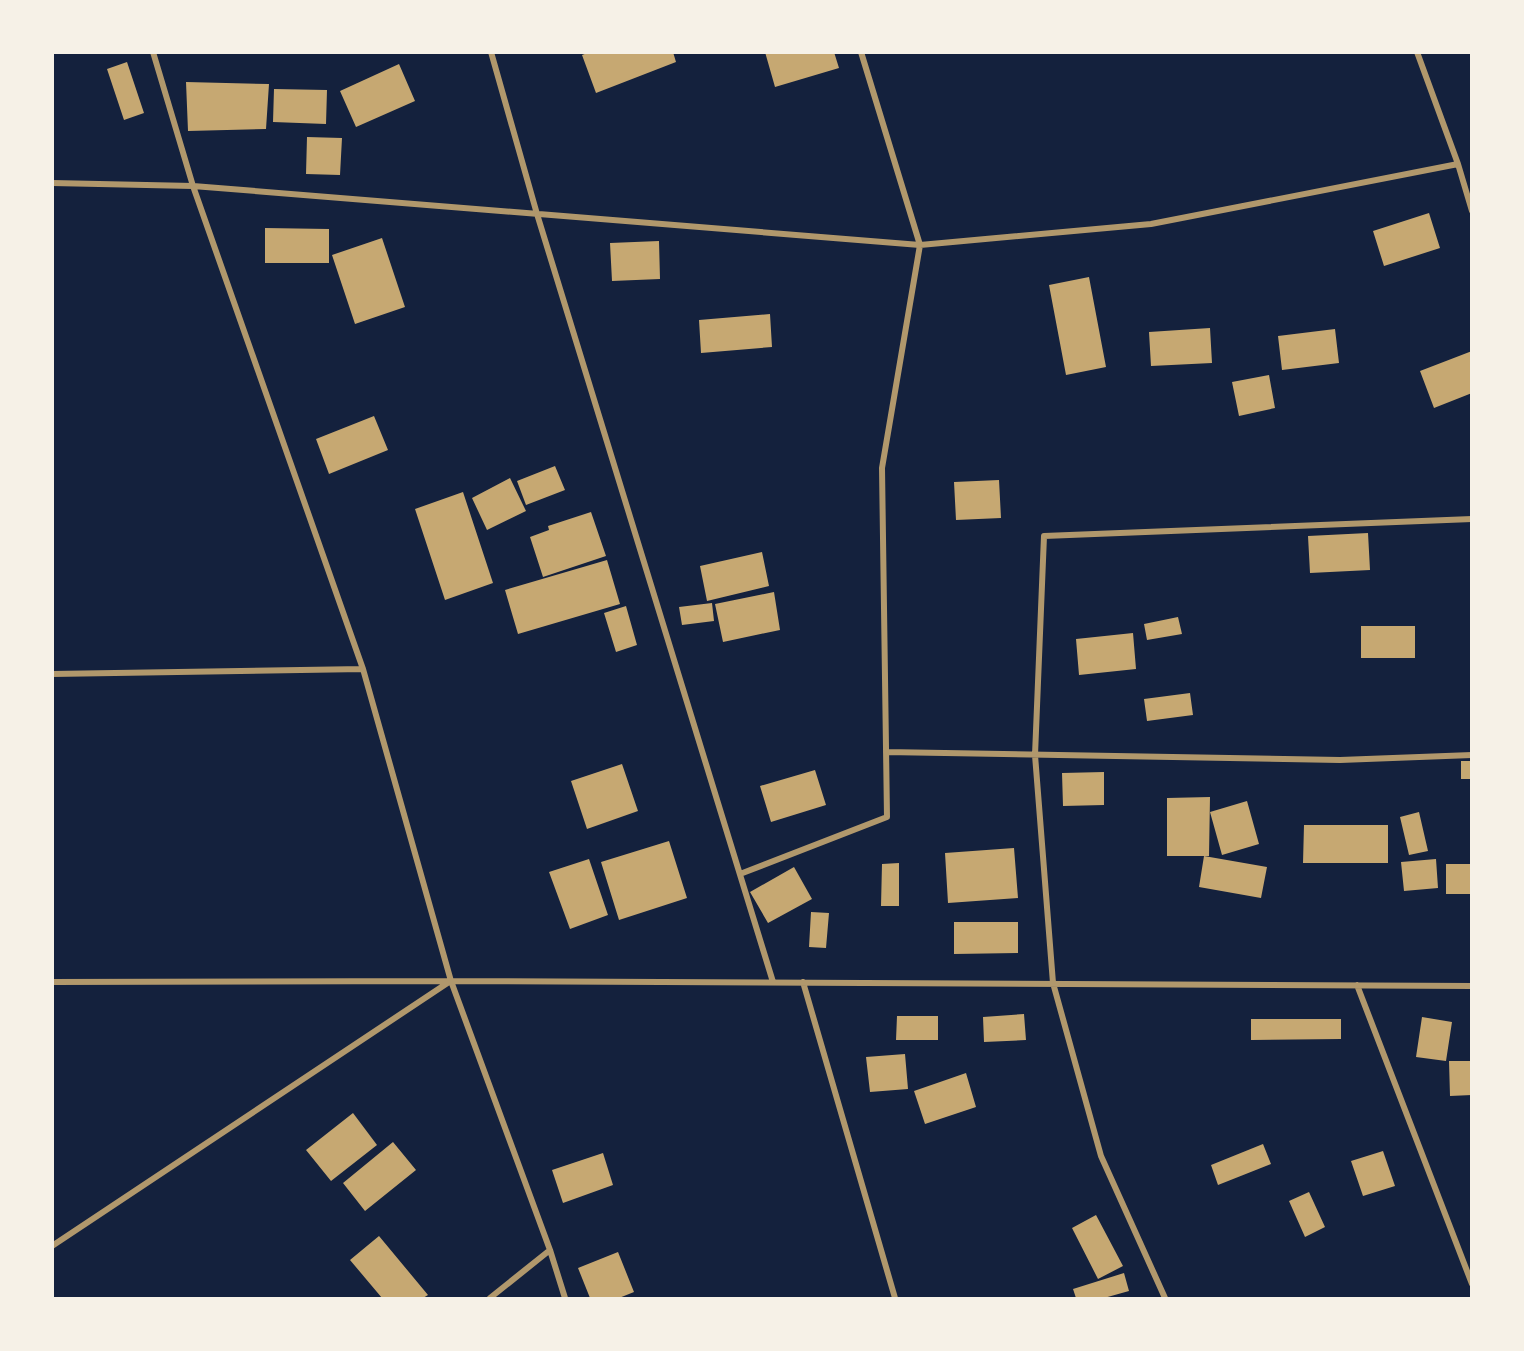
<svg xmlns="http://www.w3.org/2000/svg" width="1524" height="1351" viewBox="0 0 1524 1351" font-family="Jost,sans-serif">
<rect width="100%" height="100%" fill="#14213d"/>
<path fill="#c6a872" d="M590,52H673L676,62L596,93L582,55Z
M765,52H834L839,68L775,87Z
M127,62L144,113L124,120L107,69Z
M399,64L415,101L356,127L340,91Z
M186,82L269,84L266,129L188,131Z
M274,89L327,90L326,124L273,122Z
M307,137L342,138L340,175L306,174Z
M1429,213L1440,248L1384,266L1373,231Z
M265,228L329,229V263H265Z
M382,238L405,307L355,324L332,255Z
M659,241L660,279L612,281L610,243Z
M1089,277L1106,367L1066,375L1049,285Z
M770,314L772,347L701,353L699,320Z
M1210,328L1212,363L1151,366L1149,332Z
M1335,329L1339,363L1282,370L1278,336Z
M1472,351V393L1434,408L1420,371Z
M1269,375L1275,408L1239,416L1232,382Z
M374,416L388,450L329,474L316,439Z
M555,466L565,490L526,505L517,481Z
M510,478L526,511L487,530L472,498Z
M999,480L1001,518L956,520L954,482Z
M463,492L493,583L445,600L415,509Z
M591,512L606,556L543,577L530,537L549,530L548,526Z
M1368,533L1370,570L1310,573L1308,536Z
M762,552L769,586L707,601L700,566Z
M607,560L620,604L518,634L505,590Z
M774,592L780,630L723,642L715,604Z
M712,603L714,621L682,625L679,607Z
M626,606L637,645L616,652L604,613Z
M1178,617L1182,634L1147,640L1144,624Z
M1361,626H1415V658H1361Z
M1133,633L1136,669L1079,675L1076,639Z
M1190,693L1193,715L1147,721L1144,699Z
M1461,761H1472V779H1461Z
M622,764L638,811L587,829L571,781Z
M815,770L826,805L771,822L760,786Z
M1104,772V805L1063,806L1062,773Z
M1210,797L1209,856H1167V798Z
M1247,801L1259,844L1222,855L1210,812Z
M1419,812L1428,851L1409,855L1400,817Z
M1304,825H1388V863H1303Z
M669,841L687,898L619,920L601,862Z
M1014,848L1018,898L948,903L945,853Z
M1204,856L1267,867L1261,898L1199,887Z
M589,859L608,915L570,929L549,872Z
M1436,859L1438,888L1404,891L1401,862Z
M899,863V906H881L882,864Z
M1446,864H1472V894H1446Z
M794,867L812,899L768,923L750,892Z
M811,912L829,913L826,948L809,947Z
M954,922H1018V953L954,954Z
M1024,1014L1026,1040L984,1042L983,1017Z
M897,1016H938V1040H896Z
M1422,1017L1452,1022L1446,1061L1416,1057Z
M1251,1019H1341V1039L1251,1040Z
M905,1054L908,1089L870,1092L866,1057Z
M1449,1061H1472V1095L1450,1096Z
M966,1073L976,1107L925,1124L914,1091Z
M353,1113L377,1145L331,1181L306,1150Z
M393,1142L416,1170L365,1211L343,1183Z
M1263,1144L1271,1164L1218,1185L1211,1165Z
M1383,1151L1395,1186L1363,1196L1351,1161Z
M603,1153L613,1185L563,1203L552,1170Z
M1309,1192L1325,1227L1305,1237L1289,1201Z
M1096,1215L1123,1266L1098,1279L1072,1228Z
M379,1236L428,1295L423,1298H382L350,1260Z
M618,1252L634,1292L619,1298H590L578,1268Z
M1124,1273L1129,1291L1104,1298H1076L1073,1289Z"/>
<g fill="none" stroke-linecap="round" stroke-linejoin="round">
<path stroke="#b1986c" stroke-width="6" d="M153,52L193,186L363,669L451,981L550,1250L565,1298
M491,52L537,214L773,982
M1417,52L1458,164L1472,211
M52,183L193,186L920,245L1151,224L1458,164
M52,674L363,669
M886,752L1340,760L1472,755
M740,874L887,817L882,468L920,245L861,52
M52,982L451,981L1472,986
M803,982L895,1298
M1357,985L1472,1284
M52,1246L449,982
M490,1298L550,1250
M1165,1298L1101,1156L1053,983L1035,755L1044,536L1472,519"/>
</g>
<rect width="1524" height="1351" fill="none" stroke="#f6f1e7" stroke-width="108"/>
</svg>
